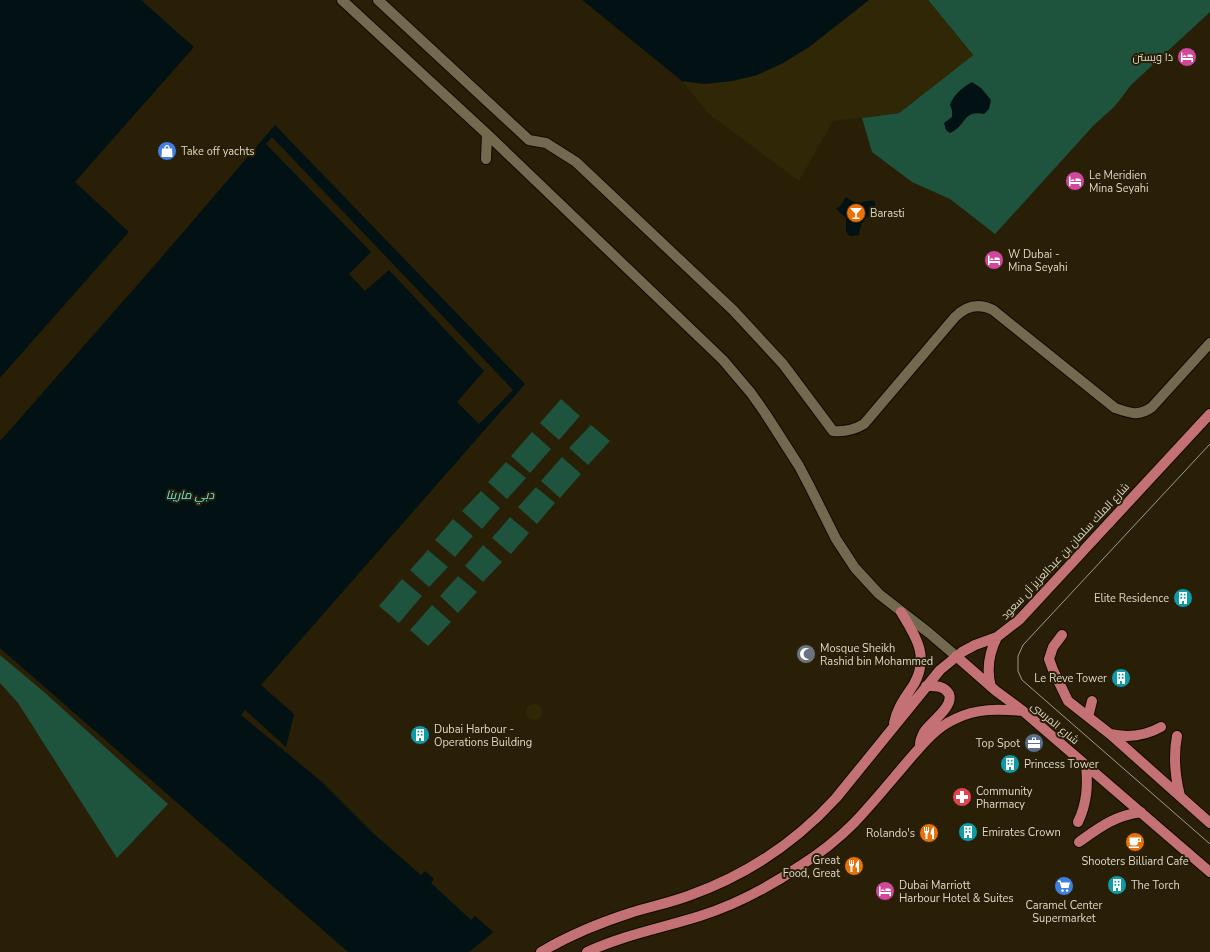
<svg xmlns="http://www.w3.org/2000/svg" width="1210" height="952" viewBox="0 0 1210 952" font-family="'Nunito Sans',Cairo,sans-serif">
<rect width="100%" height="100%" fill="#281f06"/>
<path fill="#1e533e" d="M928,0H1210V12L1131,85L1115,106L1094,125L995,234L950,199L912,182L872,152L862,118L899,113L973,55Z
M561,399L580,416L559,440L540,423Z
M591,425L610,441L588,465L569,448Z
M532,432L551,449L530,473L511,456Z
M562,457L581,474L560,498L541,481Z
M506,462L526,478L507,499L488,482Z
M536,487L555,503L537,524L518,507Z
M481,491L500,508L482,529L462,511Z
M510,517L529,533L511,554L492,538Z
M453,519L473,536L455,557L435,540Z
M483,545L502,562L483,582L465,566Z
M428,550L448,567L429,587L410,570Z
M458,576L477,592L458,613L440,596Z
M402,579L422,596L399,623L379,606Z
M432,605L451,622L428,646L410,630Z
M0,655L44,692L168,804L117,858L18,703L0,683Z"/>
<path fill="#2f2706" d="M869,0H928L973,55L899,113L833,121L799,181L709,114L682,81L704,84L732,81L757,75L783,63L809,47Z
M526 712a8 8 0 1 1 16 0a8 8 0 1 1-16 0Z"/>
<path fill="#021214" d="M0,0H141L194,47L75,182L129,232L0,378Z
M582,0H869L809,47L783,63L757,75L732,81L704,84L682,81Z
M972,82L981,88L991,100L989,109L984,114C962,110 967,126 950,133L946,130L944,123L952,117V110L950,105C954,94 962,88 972,82Z
M275,125L525,384L261,685L294,714L286,747L245,710L241,715L322,782L374,834L421,875L425,871L434,879L431,883L471,920L475,916L516,952H348L0,648V441L160,259Z
M846,197C849,199 851,201 855,202C861,204 867,200 874,201C880,212 868,214 863,222C860,225 860,231 859,235L852,236L848,235L846,231V218L836,209L841,205Z"/>
<path fill="#281f06" d="M580,0H582L684,83L680,82L643,53Z
M272,137L513,390L479,424L457,402L484,371L389,270L365,291L349,274L371,252L266,144Z
M129,232L130,233L0,380V378Z
M159,258L160,259L0,441V438Z
M495,931L518,952H469Z"/>
<g fill="none" stroke-linecap="round" stroke-linejoin="round">
<defs>
<path id="minor" d="M342,0L487,134L723,360L751,393L765,413L799,466L810,487L836,539L855,568L879,594L929,633L956,656
M378,0L529,140L546,143L576,162L733,310L783,364L833,431C845,432 854,430 864,424L955,317C966,306 979,303 993,310L1115,408C1129,413 1139,417 1152,407L1210,343
M486,159L487,134"/>
<path id="major" d="M1062,635L1053,647L1049,659L1053,670L1068,701L1110,734L1210,823
M956,656L996,691L1023,711L1210,872
M991,687C986,669 989,653 997,637
M1088,717L1092,701
M894,723C897,707 906,697 914,684C930,656 915,635 901,612
M1110,734C1128,738 1145,736 1161,727
M1177,736C1173,757 1175,776 1180,796
M920,744C920,740 922,736 924,732C930,722 954,707 949,694C944,685 934,686 926,686
M1078,822C1087,803 1088,786 1086,765
M1079,842C1100,827 1114,816 1141,812
M541,952C568,936 599,923 630,913C649,907 669,903 688,896C745,876 795,843 836,798L940,670L962,652L975,645L997,637L1019,620L1210,414
M587,952C623,935 662,928 700,916C735,905 769,887 800,866C819,854 838,839 854,823C873,803 890,782 908,761C922,745 935,728 955,719C977,708 999,709 1023,711"/>
</defs>
<use href="#minor" stroke="#110900" stroke-width="12"/>
<use href="#major" stroke="#110900" stroke-width="12"/>
<use href="#minor" stroke="#72694e" stroke-width="10"/>
<use href="#major" stroke="#c47174" stroke-width="10"/>
<path stroke="#a19b88" stroke-width="1" d="M1210,444L1023,645L1018,656V671L1022,680L1210,844"/>
</g>
<defs>
<symbol id="hotel-disc" viewBox="-11 -11 22 22"><circle r="9.5" fill="#d1479c" stroke="#281f06"/><path d="M-6-4.5h1.5V1H6V5H4.5V3h-9V5H-6ZM-4 0a1.8 1.8 0 1 1 3.6 0ZM.5 0V-2.5h3Q6-2.5 6 0Z" fill="#fff"/></symbol>
<symbol id="shop-disc" viewBox="-11 -11 22 22"><circle r="9.5" fill="#3f7fe0" stroke="#281f06"/><path d="M-5-2.5h2.3a2.7 3.5 0 0 1 5.4 0H5L5.5 6h-11ZM-1.5-2.5h3a1.5 2.3 0 0 0-3 0Z" fill="#fff"/></symbol>
<symbol id="bar-disc" viewBox="-11 -11 22 22"><circle r="9.5" fill="#e8710a" stroke="#281f06"/><path d="M-6-5H6L.8 .8V4.5H3.5V6h-7V4.5H-.8V.8Z" fill="#fff"/></symbol>
<symbol id="building-disc" viewBox="-11 -11 22 22"><circle r="9.5" fill="#0f9aa8" stroke="#281f06"/><path d="M-4-6H4V6H1V3H-1V6H-4ZM-2.5-4.3h1.7v1.8h-1.7ZM.8-4.3h1.7v1.8H.8ZM-2.5-1h1.7V.8h-1.7ZM.8-1h1.7V.8H.8Z" fill="#fff"/></symbol>
<symbol id="mosque-disc" viewBox="-11 -11 22 22"><circle r="9.5" fill="#6b7280" stroke="#281f06"/><path d="M3.5-4.9A6 6 0 1 0 3.5 4.9A5 5 0 1 1 3.5-4.9Z" fill="#fff"/></symbol>
<symbol id="office-disc" viewBox="-11 -11 22 22"><circle r="9.5" fill="#5c6f8a" stroke="#281f06"/><path d="M-6-3h4V-5.5h4V-3h4V5H-6ZM-1-4.5V-3h2v-1.5ZM-6 0V1H6V0Z" fill="#fff"/></symbol>
<symbol id="pharmacy-disc" viewBox="-11 -11 22 22"><circle r="9.5" fill="#e0444e" stroke="#281f06"/><path d="M-2-6h4v4h4v4h-4v4h-4v-4h-4v-4h4Z" fill="#fff"/></symbol>
<symbol id="restaurant-disc" viewBox="-11 -11 22 22"><circle r="9.5" fill="#e8710a" stroke="#281f06"/><path d="M-5-6h1v4h1v-4h1v4h1v-4h1v5L-1.5 .5V6h-2V.5L-5-1ZM5-6V6H3V1.5H1.5Q1.5-4 5-6Z" fill="#fff"/></symbol>
<symbol id="cafe-disc" viewBox="-11 -11 22 22"><circle r="9.5" fill="#e8710a" stroke="#281f06"/><path d="M-5.5-4.5H6V0H3Q3 3.5 0 3.5H-2.5Q-5.5 3.5-5.5 0ZM3-3.2v2h1.7v-2ZM-6 4.5H4V6H-6Z" fill="#fff"/></symbol>
<symbol id="supermarket-disc" viewBox="-11 -11 22 22"><circle r="9.5" fill="#3f7fe0" stroke="#281f06"/><path d="M-6-5.5h2.5l.6 2H6L4.5 2H-2.5L-4.4-4H-6ZM-1.5 3.2a1.3 1.3 0 1 0 .1 0ZM3 3.2a1.3 1.3 0 1 0 .1 0Z" fill="#fff"/></symbol>
</defs>
<g fill-rule="evenodd">
<use href="#hotel-disc" x="1176" y="46" width="22" height="22"/>
<use href="#shop-disc" x="156" y="140" width="22" height="22"/>
<use href="#hotel-disc" x="1064" y="170" width="22" height="22"/>
<use href="#bar-disc" x="845" y="202" width="22" height="22"/>
<use href="#hotel-disc" x="983" y="249" width="22" height="22"/>
<use href="#building-disc" x="1172" y="587" width="22" height="22"/>
<use href="#mosque-disc" x="795" y="643" width="22" height="22"/>
<use href="#building-disc" x="1110" y="667" width="22" height="22"/>
<use href="#building-disc" x="409" y="724" width="22" height="22"/>
<use href="#office-disc" x="1023" y="732" width="22" height="22"/>
<use href="#building-disc" x="999" y="753" width="22" height="22"/>
<use href="#pharmacy-disc" x="951" y="786" width="22" height="22"/>
<use href="#building-disc" x="957" y="821" width="22" height="22"/>
<use href="#restaurant-disc" x="918" y="822" width="22" height="22"/>
<use href="#cafe-disc" x="1124" y="831" width="22" height="22"/>
<use href="#restaurant-disc" x="843" y="855" width="22" height="22"/>
<use href="#building-disc" x="1106" y="874" width="22" height="22"/>
<use href="#supermarket-disc" x="1053" y="875" width="22" height="22"/>
<use href="#hotel-disc" x="874" y="880" width="22" height="22"/>
</g>
<g text-anchor="middle" stroke-width="4" stroke-linejoin="round" paint-order="stroke">
<g font-size="11" fill="#ddd8c9" stroke="#281f06" text-anchor="start">
<text x="1173" y="61" text-anchor="end">ذا ويستن</text>
<text x="181" y="155">Take off yachts</text>
<text x="1089" y="179">Le Meridien<tspan x="1089" dy="13">Mina Seyahi</tspan></text>
<text x="870" y="217">Barasti</text>
<text x="1008" y="258">W Dubai -<tspan x="1008" dy="13">Mina Seyahi</tspan></text>
<text x="1169" y="602" text-anchor="end">Elite Residence</text>
<text x="820" y="652">Mosque Sheikh<tspan x="820" dy="13">Rashid bin Mohammed</tspan></text>
<text x="1107" y="682" text-anchor="end">Le Reve Tower</text>
<text x="434" y="733">Dubai Harbour -<tspan x="434" dy="13">Operations Building</tspan></text>
<text x="1020" y="747" text-anchor="end">Top Spot</text>
<text x="1024" y="768">Princess Tower</text>
<text x="976" y="795">Community<tspan x="976" dy="13">Pharmacy</tspan></text>
<text x="982" y="836">Emirates Crown</text>
<text x="915" y="837" text-anchor="end">Rolando's</text>
<text x="840" y="864" text-anchor="end">Great<tspan x="840" dy="13">Food, Great</tspan></text>
<text x="1135" y="865" text-anchor="middle">Shooters Billiard Cafe</text>
<text x="899" y="889">Dubai Marriott<tspan x="899" dy="13">Harbour Hotel &amp; Suites</tspan></text>
<text x="1131" y="889">The Torch</text>
<text x="1064" y="909" text-anchor="middle">Caramel Center<tspan x="1064" dy="13">Supermarket</tspan></text>
</g>
<g font-size="11" fill="#ddd8c9" stroke="#281f06">
<text transform="translate(1065 551) rotate(-47)" y="4">شارع الملك سلمان بن عبدالعزيز آل سعود</text>
<text transform="translate(1055 723) rotate(40)" y="4">شارع المرسى</text>
</g>
<g font-size="12" font-style="italic" fill="#57eef7" stroke="#281f06">
<text x="190" y="499">دبي مارينا</text>
</g>
</g>
</svg>
